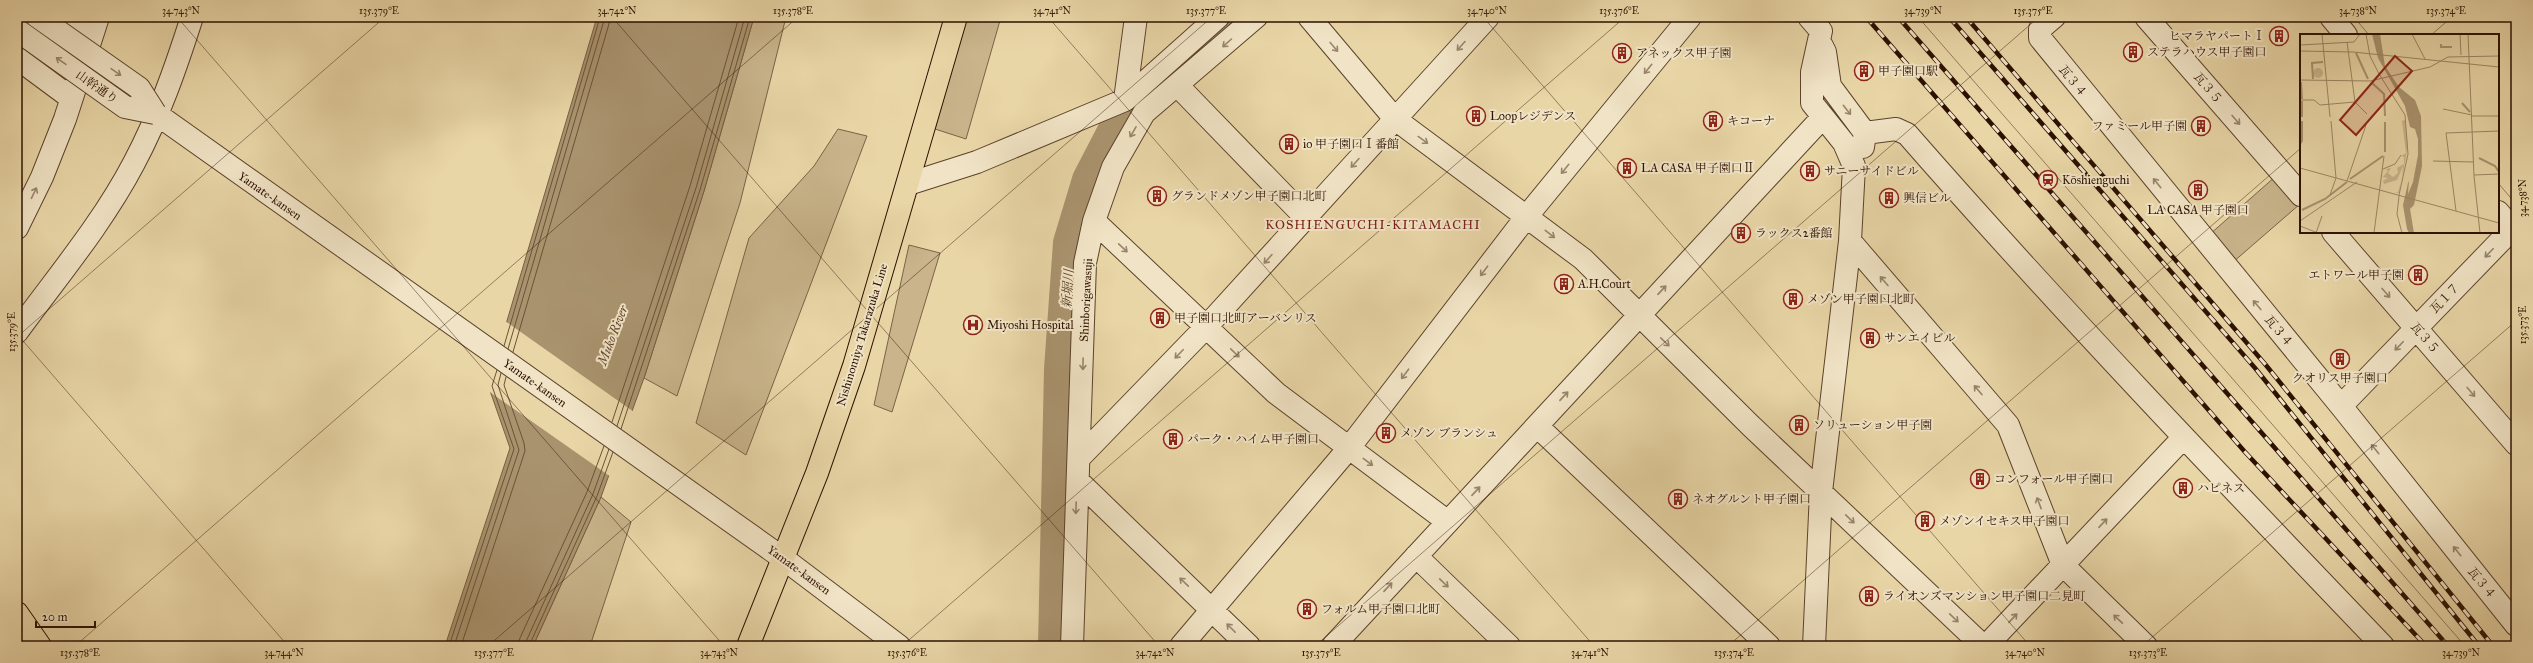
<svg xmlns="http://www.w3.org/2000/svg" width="2533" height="663" viewBox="0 0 2533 663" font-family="'IM FELL Great Primer','Noto Serif JP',serif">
<rect width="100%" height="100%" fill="#e9d6a7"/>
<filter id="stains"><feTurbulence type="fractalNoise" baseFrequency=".005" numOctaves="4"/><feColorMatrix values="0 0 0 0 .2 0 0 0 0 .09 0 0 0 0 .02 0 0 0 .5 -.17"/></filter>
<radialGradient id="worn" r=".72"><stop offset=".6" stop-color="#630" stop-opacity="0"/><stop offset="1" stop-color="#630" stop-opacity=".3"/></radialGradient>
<path fill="#c9b48b" stroke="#7a6246" d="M754,17H786L740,203L677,396L644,378L704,191Z
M964,17H1001L966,139L935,129Z
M838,129L867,136L746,455L696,423L749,238L814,166Z
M2276,176L2300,204L2232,263L2209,235Z
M909,245L940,253L892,412L874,405Z
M601,497L631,522L590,646H533Z"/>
<path fill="#a9936e" stroke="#775f42" d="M597,17H754L704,191L644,378L601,497L533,646H445L510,448L488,385Z"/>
<path fill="#e9d6a7" d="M505,321L634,412L611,477L487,390L486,385Z"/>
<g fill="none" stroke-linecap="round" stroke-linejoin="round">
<path stroke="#6a5237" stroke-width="1" d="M504,346L600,17
M508,349L605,17
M513,352L611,17
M612,422L690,186L739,17
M617,426L696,188L745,17
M621,429L700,190L750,17
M449,646L514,449L492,386L497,370
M454,646L519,450L498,385L501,373
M461,646L525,451L524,443L504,385L506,377
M518,646L520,638L587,492L604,446
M524,646L593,494L609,449
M529,646L597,496L613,452"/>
<path stroke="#a9936e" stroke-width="36" d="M1056,646L1062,369L1071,243L1090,180L1117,128L1140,99L1234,17"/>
<defs>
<path id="minor" d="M69,17L92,34
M1309,17L1395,119L1583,259L1750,425L1983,646
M1809,17L1821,31L1812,72V103L1844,143L1854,166L1850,241L1821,492L1814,646
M2054,17L2040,29V38L2341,406L2516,625
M2146,17L2301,195
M2331,17L2346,35
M1822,46L1825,52L1830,86L1865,133L1863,147
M17,58L71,98
M1178,86L1306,218
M1125,100L1136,17
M155,113L784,559L899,646
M1865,133L1896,129L1907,134C2061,310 2222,478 2383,646
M908,184L977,162L1125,100L1218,17
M2498,212L2516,233
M1094,221L1276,393L1448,522
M17,228L42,177L65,119L98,17
M2333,232L2516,444
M1850,241L2008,425L2063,565L2146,646
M17,332C57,277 102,224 134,163C159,116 176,67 192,17
M2341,406L2516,225
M1537,426L1769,646
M1080,457L1207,326L1488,17
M1078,481L1249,646
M1416,556L1509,646
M1072,646L1085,263L1094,221L1113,167L1144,113L1256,17
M1181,646L1349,448L1527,216L1690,17
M1333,646L1822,118
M1986,646L2183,438"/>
<path id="major" d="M748,646L817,473L854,366L956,17"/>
<path id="highway" d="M17,613L40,646"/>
</defs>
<use href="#minor" stroke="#5b422a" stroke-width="24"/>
<use href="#major" stroke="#2c1000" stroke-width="24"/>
<use href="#highway" stroke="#2c1000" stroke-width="24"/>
<use href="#minor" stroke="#f1e4c6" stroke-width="22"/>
<use href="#major" stroke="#e9d6a7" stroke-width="22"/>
<use href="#highway" stroke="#e9d6a7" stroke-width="22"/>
<defs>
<path id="rail" d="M1866,17L2245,452L2426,646
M1898,17L2448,646
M1949,17L2255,368L2479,646
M1966,17L2265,364L2493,646"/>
</defs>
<use href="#rail" stroke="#2c1000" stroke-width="4.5"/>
<use href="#rail" stroke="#f1e4c6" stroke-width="3" stroke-dasharray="9" stroke-linecap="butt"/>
<defs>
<path id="minor-bridge" d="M38,17L139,88L155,113
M17,30L125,107L155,113"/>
</defs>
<use href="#minor-bridge" stroke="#5b422a" stroke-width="24" stroke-linecap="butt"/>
<use href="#minor-bridge" stroke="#f1e4c6" stroke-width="22"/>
</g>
<defs><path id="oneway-shaft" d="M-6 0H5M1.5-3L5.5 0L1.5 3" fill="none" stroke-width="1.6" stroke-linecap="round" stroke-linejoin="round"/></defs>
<g stroke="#98856d">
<use href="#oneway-shaft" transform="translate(1227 43) rotate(138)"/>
<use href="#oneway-shaft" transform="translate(1461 46) rotate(132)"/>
<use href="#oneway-shaft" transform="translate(1334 47) rotate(50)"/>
<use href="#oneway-shaft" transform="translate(61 61) rotate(-145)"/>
<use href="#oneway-shaft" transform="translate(1648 69) rotate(129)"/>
<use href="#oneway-shaft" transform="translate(116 72) rotate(35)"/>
<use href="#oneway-shaft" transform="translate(1847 110) rotate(52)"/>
<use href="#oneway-shaft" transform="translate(2236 120) rotate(49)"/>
<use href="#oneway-shaft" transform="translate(1133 132) rotate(120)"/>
<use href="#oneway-shaft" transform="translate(1423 140) rotate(36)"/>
<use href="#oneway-shaft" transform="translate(1355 163) rotate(132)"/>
<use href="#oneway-shaft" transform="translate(1565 169) rotate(129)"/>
<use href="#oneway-shaft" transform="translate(2157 183) rotate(-129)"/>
<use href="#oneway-shaft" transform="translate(34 193) rotate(-64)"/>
<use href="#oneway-shaft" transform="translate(1550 234) rotate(38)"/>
<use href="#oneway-shaft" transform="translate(1123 248) rotate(43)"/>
<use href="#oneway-shaft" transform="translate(2489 253) rotate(134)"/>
<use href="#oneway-shaft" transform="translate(1268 259) rotate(132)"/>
<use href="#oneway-shaft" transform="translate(1484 271) rotate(127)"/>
<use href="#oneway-shaft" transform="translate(1884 281) rotate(-131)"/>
<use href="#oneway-shaft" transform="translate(1662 290) rotate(-47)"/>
<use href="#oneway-shaft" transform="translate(2386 293) rotate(49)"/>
<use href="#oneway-shaft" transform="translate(2257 305) rotate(-130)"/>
<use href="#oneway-shaft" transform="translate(1665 342) rotate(44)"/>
<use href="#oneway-shaft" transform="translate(2399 346) rotate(134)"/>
<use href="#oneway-shaft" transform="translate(1235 353) rotate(44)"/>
<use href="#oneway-shaft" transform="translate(1179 354) rotate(134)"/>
<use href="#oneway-shaft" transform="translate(1083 364) rotate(91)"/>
<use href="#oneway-shaft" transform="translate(1405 374) rotate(127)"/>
<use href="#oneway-shaft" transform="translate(1978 390) rotate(-131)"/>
<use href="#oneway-shaft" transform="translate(2471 392) rotate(50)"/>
<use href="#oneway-shaft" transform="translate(1564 396) rotate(-47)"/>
<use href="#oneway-shaft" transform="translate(2375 449) rotate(-129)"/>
<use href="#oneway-shaft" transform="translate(1368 462) rotate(37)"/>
<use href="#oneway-shaft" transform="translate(1476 491) rotate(-47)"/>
<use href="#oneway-shaft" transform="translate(2039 503) rotate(-111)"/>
<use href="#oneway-shaft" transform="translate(1076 508) rotate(92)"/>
<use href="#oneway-shaft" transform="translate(1850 519) rotate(44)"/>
<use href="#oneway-shaft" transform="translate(2103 523) rotate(-47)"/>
<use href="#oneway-shaft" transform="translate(2457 551) rotate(-129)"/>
<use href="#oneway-shaft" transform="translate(1184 582) rotate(-136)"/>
<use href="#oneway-shaft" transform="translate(1444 583) rotate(44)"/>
<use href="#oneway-shaft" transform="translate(1388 587) rotate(-47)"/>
<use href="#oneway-shaft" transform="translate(1954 618) rotate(44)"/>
<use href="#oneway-shaft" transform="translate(2013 618) rotate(-47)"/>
<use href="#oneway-shaft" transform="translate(2118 619) rotate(-137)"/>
<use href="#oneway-shaft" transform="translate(1231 628) rotate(-135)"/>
</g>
<path fill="none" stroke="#2c1000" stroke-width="1" stroke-opacity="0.45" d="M177,17L724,646M612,17L1159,646M1048,17L1594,646M1483,17L2030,646M1918,17L2465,646M2354,17L2369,35M2431,35L2452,17M2498,183L2516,204M17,334L288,646M17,337L385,17M75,646L798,17M488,646L1212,17M902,646L1625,17M1315,646L2039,17M1728,646L2301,148M2142,646L2516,321"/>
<defs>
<symbol id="building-ring" viewBox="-11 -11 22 22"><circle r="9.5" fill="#f1e4c6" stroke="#8f2418" stroke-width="1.5"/><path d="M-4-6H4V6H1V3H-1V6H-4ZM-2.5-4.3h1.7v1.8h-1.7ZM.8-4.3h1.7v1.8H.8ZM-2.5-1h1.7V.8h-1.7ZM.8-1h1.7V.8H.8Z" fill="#8f2418"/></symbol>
<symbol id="station-ring" viewBox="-11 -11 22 22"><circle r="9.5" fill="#f1e4c6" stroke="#8f2418" stroke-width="1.5"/><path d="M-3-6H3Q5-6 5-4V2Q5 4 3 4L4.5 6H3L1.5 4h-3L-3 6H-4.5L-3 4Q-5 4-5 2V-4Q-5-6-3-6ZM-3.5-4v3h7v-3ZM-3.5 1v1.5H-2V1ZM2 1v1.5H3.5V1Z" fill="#8f2418"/></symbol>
<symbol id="hospital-ring" viewBox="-11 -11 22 22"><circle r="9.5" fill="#f1e4c6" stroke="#8f2418" stroke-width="1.5"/><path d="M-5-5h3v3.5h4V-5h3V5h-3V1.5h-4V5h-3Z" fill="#8f2418"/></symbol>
</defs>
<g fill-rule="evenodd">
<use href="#building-ring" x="2268" y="25" width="22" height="22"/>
<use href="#building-ring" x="2122" y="41" width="22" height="22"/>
<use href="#building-ring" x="1611" y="42" width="22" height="22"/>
<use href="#building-ring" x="1853" y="60" width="22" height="22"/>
<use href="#building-ring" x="1465" y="105" width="22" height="22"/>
<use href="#building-ring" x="1702" y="110" width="22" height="22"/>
<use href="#building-ring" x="2190" y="115" width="22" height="22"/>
<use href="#building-ring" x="1278" y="133" width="22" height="22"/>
<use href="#building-ring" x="1616" y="157" width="22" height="22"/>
<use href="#building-ring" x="1799" y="160" width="22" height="22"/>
<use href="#station-ring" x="2037" y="169" width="22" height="22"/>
<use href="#building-ring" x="2187" y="179" width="22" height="22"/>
<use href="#building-ring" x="1146" y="185" width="22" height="22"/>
<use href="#building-ring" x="1878" y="187" width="22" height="22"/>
<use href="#building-ring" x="1730" y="222" width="22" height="22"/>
<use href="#building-ring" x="2407" y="264" width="22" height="22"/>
<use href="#building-ring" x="1553" y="273" width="22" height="22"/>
<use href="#building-ring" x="1782" y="288" width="22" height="22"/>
<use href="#building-ring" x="1149" y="307" width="22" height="22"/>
<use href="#hospital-ring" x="962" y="314" width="22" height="22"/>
<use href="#building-ring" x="1859" y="327" width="22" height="22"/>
<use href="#building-ring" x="2329" y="348" width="22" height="22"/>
<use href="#building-ring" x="1788" y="414" width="22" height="22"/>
<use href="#building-ring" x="1375" y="422" width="22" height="22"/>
<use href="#building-ring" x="1162" y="428" width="22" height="22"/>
<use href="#building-ring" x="1969" y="468" width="22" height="22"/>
<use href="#building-ring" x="2172" y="477" width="22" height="22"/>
<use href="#building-ring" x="1667" y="488" width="22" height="22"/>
<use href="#building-ring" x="1914" y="510" width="22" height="22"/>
<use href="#building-ring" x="1858" y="585" width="22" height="22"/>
<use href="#building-ring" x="1296" y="598" width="22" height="22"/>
</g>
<g text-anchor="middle" stroke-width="4" stroke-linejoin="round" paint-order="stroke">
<g font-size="12" fill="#2c1000" stroke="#f1e4c6" text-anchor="start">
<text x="2265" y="40" text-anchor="end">ヒマラヤパートⅠ</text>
<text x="2147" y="56">ステラハウス甲子園口</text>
<text x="1636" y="57">アネックス甲子園</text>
<text x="1878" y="75">甲子園口駅</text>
<text x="1490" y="120">Loopレジデンス</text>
<text x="1727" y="125">キコーナ</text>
<text x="2187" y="130" text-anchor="end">ファミール甲子園</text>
<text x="1303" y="148">io 甲子園口Ⅰ番館</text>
<text x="1641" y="172">LA CASA 甲子園口Ⅱ</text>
<text x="1824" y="175">サニーサイドビル</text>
<text x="2062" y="184">Kōshienguchi</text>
<text x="1171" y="200">グランドメゾン甲子園口北町</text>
<text x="1903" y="202">興信ビル</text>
<text x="2198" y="214" text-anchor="middle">LA CASA 甲子園口</text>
<text x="1755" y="237">ラックス2番館</text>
<text x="2404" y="279" text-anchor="end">エトワール甲子園</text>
<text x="1578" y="288">A.H.Court</text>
<text x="1807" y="303">メゾン甲子園口北町</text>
<text x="1174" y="322">甲子園口北町アーバンリス</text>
<text x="987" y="329">Miyoshi Hospital</text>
<text x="1884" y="342">サンエイビル</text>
<text x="2340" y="382" text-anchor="middle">クオリス甲子園口</text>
<text x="1813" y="429">ソリューション甲子園</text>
<text x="1400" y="437">メゾン ブランシュ</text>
<text x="1187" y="443">パーク・ハイム甲子園口</text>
<text x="1994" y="483">コンフォール甲子園口</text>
<text x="2197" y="492">ハピネス</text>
<text x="1692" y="503">ネオグルント甲子園口</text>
<text x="1939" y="525">メゾンイセキス甲子園口</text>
<text x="1883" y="600">ライオンズマンション甲子園口二見町</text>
<text x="1321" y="613">フォルム甲子園口北町</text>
</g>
<g font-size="12" fill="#2c1000" stroke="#f1e4c6">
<text transform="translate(2073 81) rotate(51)" y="4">瓦３４</text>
<text transform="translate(97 87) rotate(35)" y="4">山幹通り</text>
<text transform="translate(2208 88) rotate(49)" y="4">瓦３５</text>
<text transform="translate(270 196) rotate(35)" y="4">Yamate-kansen</text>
<text transform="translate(2445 298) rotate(-46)" y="4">瓦１７</text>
<text transform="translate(1086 300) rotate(-87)" y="4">Shinborigawasuji</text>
<text transform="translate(2279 331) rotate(50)" y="4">瓦３４</text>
<text transform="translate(862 335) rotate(-73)" y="4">Nishinomiya Takarazuka Line</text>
<text transform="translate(2425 338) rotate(49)" y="4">瓦３５</text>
<text transform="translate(535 383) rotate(35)" y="4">Yamate-kansen</text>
<text transform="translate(799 570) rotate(36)" y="4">Yamate-kansen</text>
<text transform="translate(2482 583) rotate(51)" y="4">瓦３４</text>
</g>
<g font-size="13" letter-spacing="1" fill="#7a1f14" stroke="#f1e4c6">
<text x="1373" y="229">KOSHIENGUCHI-KITAMACHI</text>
</g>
<g font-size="13" font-style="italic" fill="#5e442c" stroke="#f1e4c6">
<text transform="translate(1067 289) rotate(-86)" y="5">新堀川</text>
<text transform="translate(612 335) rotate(-69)" y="5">Muko River</text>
</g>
</g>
<g transform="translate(2300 34)">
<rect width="199" height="199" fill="#e9d6a7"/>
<path d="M13 39a5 5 0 1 1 10 0a5 5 0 1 1-10 0ZM105,86L108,112L99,159L94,158H98L102,145L103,132L97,146L84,150L83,147L88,144L83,143L88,137L86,135L91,134L88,139L93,143L98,139L97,134L104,130V123L101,122L106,119L102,87Z" fill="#c9b48b"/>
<path d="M72,0H80L85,32L99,53L115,66L121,82L122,132L114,171L110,175L114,199H109L107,195L103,171L108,149L109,147L108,160L113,148L118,121V105L115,95L110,93L105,72L78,24Z" fill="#a9936e"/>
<path fill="none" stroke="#a9936e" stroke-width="2" d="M141,10V13H152M56,19L68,45M13,45L12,29L23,28M1,48L2,65M71,48L84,60L85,82M2,67V83M162,69L170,78M0,110L2,107V87M85,118V88M179,124L195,132L199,138M50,145L83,122M2,176L25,165L47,148"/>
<path fill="none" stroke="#9d8764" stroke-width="1" d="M22,0L30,83M66,0L70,22L79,40L105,81L108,120L99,161M112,0L125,25M160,0L161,21M168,0L174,142L180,199M47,8L55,68L67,80M0,11L54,8L60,0M0,17L53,18L199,33M0,46L70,47L130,33L148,23L199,22M0,66H14L20,71L55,68M143,75L172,81M172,82H199M133,127L174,128M0,134L199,189M83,135L95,130L101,121M174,141L199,140M47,147L66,91M30,161L36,144L31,87M99,162L97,180L102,199M156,177L146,99L199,97M0,187L57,148M0,192L18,199M16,199L22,182M74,199L84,122"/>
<path fill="#8f2418" fill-opacity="0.15" stroke="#8f2418" stroke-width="2" d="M95,22L112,37L56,101L40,86Z"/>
<rect width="199" height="199" fill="none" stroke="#2c1000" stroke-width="2"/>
</g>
<rect width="2533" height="663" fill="none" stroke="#e9d6a7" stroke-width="44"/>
<path d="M36 621v6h59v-6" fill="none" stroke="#2c1000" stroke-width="2"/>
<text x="42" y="621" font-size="12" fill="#2c1000" stroke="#f1e4c6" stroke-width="3" paint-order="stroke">20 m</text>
<rect x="22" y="22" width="2489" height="619" fill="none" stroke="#2c1000" stroke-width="1.5"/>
<g font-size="10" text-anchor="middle" fill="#2c1000">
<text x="181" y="14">34.743°N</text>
<text x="379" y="14">135.379°E</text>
<text x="617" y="14">34.742°N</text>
<text x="793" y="14">135.378°E</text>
<text x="1052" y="14">34.741°N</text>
<text x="1206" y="14">135.377°E</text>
<text x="1487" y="14">34.740°N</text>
<text x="1619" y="14">135.376°E</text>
<text x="1923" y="14">34.739°N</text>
<text x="2033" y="14">135.375°E</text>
<text x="2358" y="14">34.738°N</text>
<text x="2446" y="14">135.374°E</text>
<text transform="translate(2522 198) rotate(-90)" y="4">34.738°N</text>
<text transform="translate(2522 325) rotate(-90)" y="4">135.373°E</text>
<text transform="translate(11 332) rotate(-90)" y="4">135.379°E</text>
<text x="80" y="656">135.378°E</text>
<text x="284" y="656">34.744°N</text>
<text x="494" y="656">135.377°E</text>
<text x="719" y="656">34.743°N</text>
<text x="907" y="656">135.376°E</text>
<text x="1155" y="656">34.742°N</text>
<text x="1321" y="656">135.375°E</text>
<text x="1590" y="656">34.741°N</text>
<text x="1734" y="656">135.374°E</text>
<text x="2025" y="656">34.740°N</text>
<text x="2148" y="656">135.373°E</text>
<text x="2461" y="656">34.739°N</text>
</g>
<rect width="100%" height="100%" filter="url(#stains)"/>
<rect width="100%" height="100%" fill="url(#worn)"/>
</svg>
